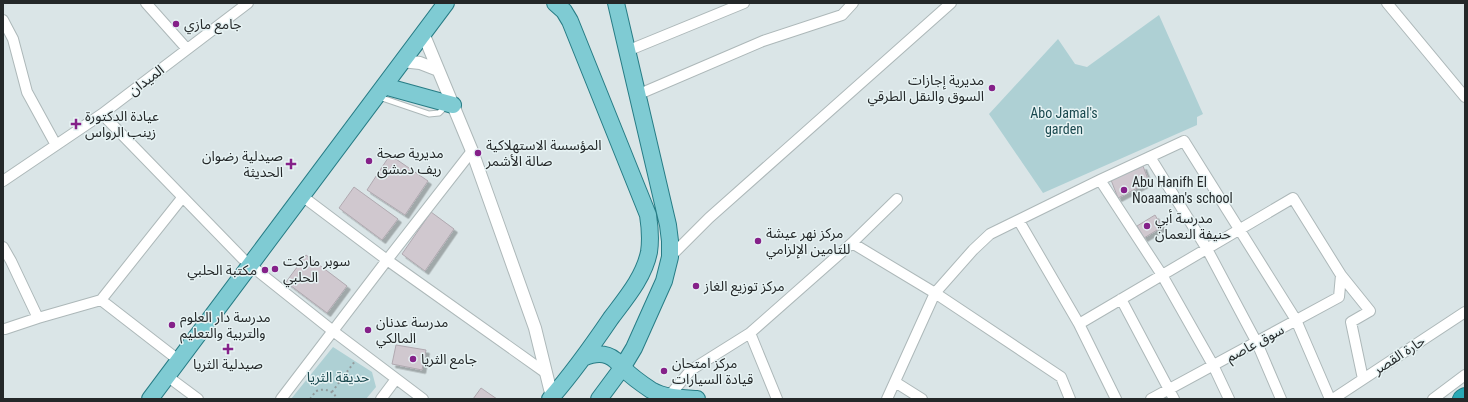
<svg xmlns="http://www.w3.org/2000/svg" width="1468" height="402" viewBox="0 0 1468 402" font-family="'Roboto Condensed','Noto Sans Arabic',sans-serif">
<defs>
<filter id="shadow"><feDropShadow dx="3.5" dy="3.5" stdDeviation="0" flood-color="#0004"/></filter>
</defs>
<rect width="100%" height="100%" fill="#dae5e7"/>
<path fill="#aed0d4" d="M1159,15L1203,114L1197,117V125L1043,193L989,114L1058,39L1075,64L1087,67Z
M333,347L372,372L376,387L366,399H291Z"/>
<path fill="#d0c8cf" stroke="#b0a9b0" filter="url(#shadow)" d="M390,155L428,181L405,215L367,190Z
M1143,166L1149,182L1118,198L1111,180Z
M354,187L398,219L382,240L339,208Z
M431,212L454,229L425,271L402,254Z
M1155,215L1162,227L1144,238L1137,226Z
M306,255L347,286L327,313L286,282Z
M396,345L426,350L422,370L392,364Z
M481,388L497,399H473Z"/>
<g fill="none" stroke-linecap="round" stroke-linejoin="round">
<defs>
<path id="service" d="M379,97L429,114L439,113L447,105"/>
<path id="minor" d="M146,3L187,49
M1387,3L1465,97
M3,20L13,39L27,92L56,145
M627,51L744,3
M637,95L763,41L842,15L853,3
M102,114L243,259
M1150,157L1207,249L1257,343L1281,399
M1100,180L1162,275L1213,365L1229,399
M3,181L102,114L248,3
M302,196L387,260L546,373
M1019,221L1079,324L1116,399
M852,243L935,293L1061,377L1070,399
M3,247L11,261L38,318
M670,257L709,218L951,3
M250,265L333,331L423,399
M1121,299L1174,399
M1079,324L1293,198L1341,275L1370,311L1351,322L1363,379
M5,329L38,318L101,300
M750,333L852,243L897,199
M172,355L101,300L182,198
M167,376L198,399
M895,382L922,399
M669,396L691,370L750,333L777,399
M281,399L387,260L472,151
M381,399L396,379
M887,399L935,293L973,250L990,234L1100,180L1184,141L1296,320L1330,399
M1151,399L1339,297L1341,275
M1333,399L1465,312
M1433,399L1465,375"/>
<path id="tertiary" d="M423,33L472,151L535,328L552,397
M402,61L420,63L438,70"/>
<path id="primary" d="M384,86L453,105
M583,358C595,353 605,352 615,360C619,363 621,367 624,369C632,377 642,384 651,390C665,398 681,398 697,399
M150,399L446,3
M550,399C572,374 592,346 611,318C626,298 644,277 649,252C651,239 650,228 648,215L570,21L564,11L555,3
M599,399L622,368L634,348L664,281L670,257V241L668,225L616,3"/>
<path id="motorway" d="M1462,399L1465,397"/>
</defs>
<use href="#service" stroke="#adb8b9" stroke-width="7"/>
<use href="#minor" stroke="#adb8b9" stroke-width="12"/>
<use href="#tertiary" stroke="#adb8b9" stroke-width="14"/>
<use href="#primary" stroke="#277c85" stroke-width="18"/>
<use href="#motorway" stroke="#277c85" stroke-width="20"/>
<path stroke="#939b9d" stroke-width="2" stroke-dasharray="2 3" stroke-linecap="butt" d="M332,392L355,361
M310,399L316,391C325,388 333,390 337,399"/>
<use href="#service" stroke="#fff" stroke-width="5"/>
<use href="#minor" stroke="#fff" stroke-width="10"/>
<use href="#tertiary" stroke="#fff" stroke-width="12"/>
<use href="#primary" stroke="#7fcbd3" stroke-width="16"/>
<use href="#motorway" stroke="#29a9b6" stroke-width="18"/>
</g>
<g fill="#852189" stroke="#e7f3f4" stroke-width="1.5">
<circle cx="176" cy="24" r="4"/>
<circle cx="992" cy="88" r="4"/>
<path d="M74 118h4v4h4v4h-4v4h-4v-4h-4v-4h4z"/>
<circle cx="478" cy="153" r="4"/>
<circle cx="369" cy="161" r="4"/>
<path d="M289 158h4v4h4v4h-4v4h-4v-4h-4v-4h4z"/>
<circle cx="1124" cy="190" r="4"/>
<circle cx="1147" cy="226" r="4"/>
<circle cx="758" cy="241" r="4"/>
<circle cx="275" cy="269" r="4"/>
<circle cx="265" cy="270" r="4"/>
<circle cx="696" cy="286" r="4"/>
<circle cx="172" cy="325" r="4"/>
<circle cx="368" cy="330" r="4"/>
<path d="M226 343h4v4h4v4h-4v4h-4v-4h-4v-4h4z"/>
<circle cx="413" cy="359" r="4"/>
<circle cx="664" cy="371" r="4"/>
</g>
<g text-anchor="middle" stroke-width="3" stroke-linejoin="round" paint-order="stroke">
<g font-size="14" fill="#242829" stroke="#e7f3f4" text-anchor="start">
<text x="184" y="29">جامع مازي</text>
<text x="984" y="85" text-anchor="end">مديرية إجازات<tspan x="984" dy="16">السوق والنقل الطرقي</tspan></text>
<text x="85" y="121">عيادة الدكتورة<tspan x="85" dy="16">زينب الرواس</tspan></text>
<text x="486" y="150">المؤسسة الاستهلاكية<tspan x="486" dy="16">صالة الأشمر</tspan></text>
<text x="377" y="158">مديرية صحة<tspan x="377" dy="16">ريف دمشق</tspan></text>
<text x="283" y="161" text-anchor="end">صيدلية رضوان<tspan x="283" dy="16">الحديثة</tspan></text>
<text x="1132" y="187">Abu Hanifh El<tspan x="1132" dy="16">Noaaman's school</tspan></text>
<text x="1155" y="223">مدرسة أبي<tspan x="1155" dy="16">حنيفة النعمان</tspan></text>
<text x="766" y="238">مركز نهر عيشة<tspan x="766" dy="16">للتامين الإلزامي</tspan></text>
<text x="283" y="266">سوبر ماركت<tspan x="283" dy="16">الحلبي</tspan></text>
<text x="257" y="275" text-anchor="end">مكتبة الحلبي</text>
<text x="704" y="291">مركز توزيع الغاز</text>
<text x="180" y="322">مدرسة دار العلوم<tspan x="180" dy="16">والتربية والتعليم</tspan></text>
<text x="376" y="327">مدرسة عدنان<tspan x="376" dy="16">المالكي</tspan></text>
<text x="421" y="364">جامع الثريا</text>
<text x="672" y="368">مركز امتحان<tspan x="672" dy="16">قيادة السيارات</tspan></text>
<text x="228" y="369" text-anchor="middle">صيدلية الثريا</text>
</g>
<g font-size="14" fill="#242829" stroke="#e7f3f4">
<text transform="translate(146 80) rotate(-37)" y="5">الميدان</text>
<text transform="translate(1255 343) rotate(-28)" y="5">سوق عاصم</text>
<text transform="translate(1399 355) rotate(-33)" y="5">حارة القصر</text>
</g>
<g font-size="14" fill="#1a494f" stroke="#e7f3f4">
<text x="1064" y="118">Abo Jamal's<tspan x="1064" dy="16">garden</tspan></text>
<text x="338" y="382">حديقة الثريا</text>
</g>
</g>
<rect width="1468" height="402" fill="none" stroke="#242829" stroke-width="8"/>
</svg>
